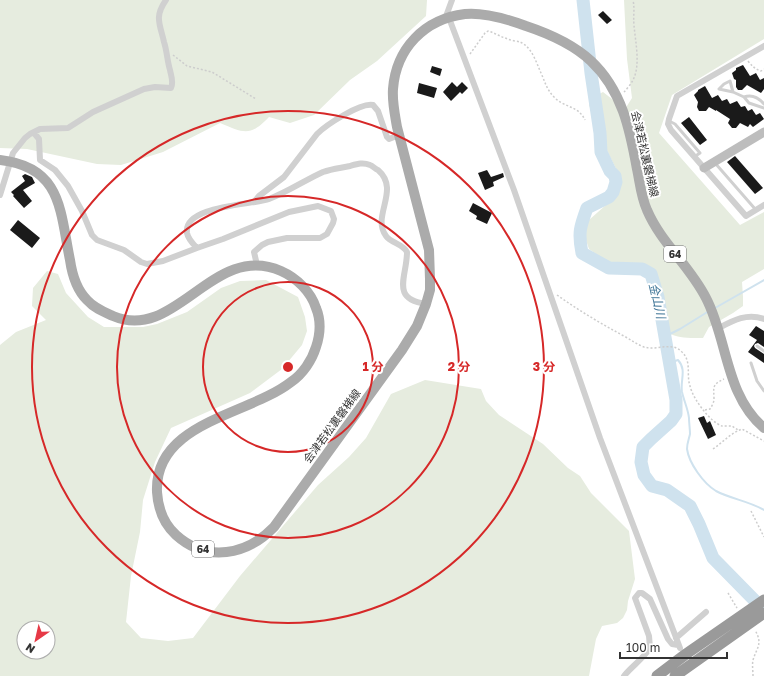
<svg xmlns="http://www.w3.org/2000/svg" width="764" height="676" viewBox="0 0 764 676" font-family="'Golos Text','Noto Sans JP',sans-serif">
<rect width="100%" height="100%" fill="#fff"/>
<path fill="#e6ecdf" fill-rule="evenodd" d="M0,0H427L426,16L377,61L350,80L314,115L290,123L269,117C250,137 244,133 220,123L163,152L121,165L97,164L27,149L0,148Z
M624,0H764V39L672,95L659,133L740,225L764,212V269L742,282L743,297V306L733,313L709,327L703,338C690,338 678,339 667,332L663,320L658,286L646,270L635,264L618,266L612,265L600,260L596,254L589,249L585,237L586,226L589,220L607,204L617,189V171L605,146L589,105L591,98L603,92L625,109L632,98L627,59Z
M47,271L58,274L66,293L88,317L104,327H143L157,324L187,312L221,288L240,281L266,280L298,297L305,317L307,331L302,345L282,369L250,393L171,428L155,462L143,500L140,532L131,576L126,622L141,638L168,641L193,638L240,576L318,485L349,457L366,438L391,394L425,380L481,389L486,401L499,415L543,444L568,468L580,476L591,493L629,531L635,579L628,601L627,610L623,618L617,623L602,626L596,639L589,676H0V345L16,332L46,320L32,306L33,288ZM24,628H48V652H24Z"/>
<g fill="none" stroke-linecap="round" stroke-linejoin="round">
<path stroke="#cfe2ee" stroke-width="2" d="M715,308L764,280
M664,337L680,329L709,311
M669,363L678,360C687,370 680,380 682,392C684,401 688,409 689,418C689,423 690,429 690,434C689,439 687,443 687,449C689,463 703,483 716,491C731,499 749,501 764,510"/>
<path stroke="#cfe2ee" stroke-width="13" d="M583,0L591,73L600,133L601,152L610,171L615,176L616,182L613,192L609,197L587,208C580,227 578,233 582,253L609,268L642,269L651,274L658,297L676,400V414L671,421L651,439L643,447L641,462L644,475L652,486L667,490L690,506L699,524L713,558L764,610"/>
</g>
<path fill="#1a1a1a" d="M603,11L612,20L607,24L598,15Z
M743,65L750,76L756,73L760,80L764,78V89L761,93L747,85L742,90H738L736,87V80L734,79L732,73L736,70V68Z
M432,66L442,69L440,76L430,72Z
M452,82L457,87L462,82L468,88L462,94L460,92L451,101L443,92Z
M419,83L437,88L434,98L417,93Z
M705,86L712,98L718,95L722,101L727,99L730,104L737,101L741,107L745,106L748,111L752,109L756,115L760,113L764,119L753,127L750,124L748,127L740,123L736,128H732L728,123L730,119L716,110V111L709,107L706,111H699L697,107L698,102L694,95L698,91V90Z
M689,117L707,140L700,145L681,123Z
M735,156L763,188L755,194L727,162Z
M487,170L491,177L503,173L504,177L493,182L494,186L485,190L478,173Z
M25,174L32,177L35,183L23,190L32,201L24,208L13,196L14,195L11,192L25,181L22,176Z
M473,203L492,213L487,224L476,219L477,216L469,211Z
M18,220L40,238L32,248L10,230Z
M756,326L764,331V347L758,343L755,344L754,346L755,348L764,354V363L748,352L757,340L749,335Z
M704,416L707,423L710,421L716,435L708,439L698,418Z"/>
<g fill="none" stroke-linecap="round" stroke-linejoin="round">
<path stroke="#cdcdcd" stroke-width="1.5" stroke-dasharray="2 2" stroke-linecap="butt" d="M470,54L485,33L488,31C495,33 501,37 508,39C512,41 517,41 520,42C532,47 536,62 541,73C545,82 547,90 554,97C564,108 578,105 585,120
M173,55L187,66L212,72L256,99
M748,61C752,66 755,69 761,71L764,69
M624,92C627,89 631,84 633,80C641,65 635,40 634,25C633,15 635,10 633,0
M557,295C578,310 600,323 622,335C630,339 636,344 644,347C657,351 672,341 682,352C692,362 686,374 690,386C693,399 710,422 722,426C725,426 729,426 732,426L738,430
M705,410L710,409C712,406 714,402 714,399C714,388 711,385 724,379
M713,449C723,442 731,433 742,429L764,441
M751,511L764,537
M728,593L737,608
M753,676C753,671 752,665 753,660C757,647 763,644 755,630"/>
<path stroke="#d0d0d0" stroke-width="3" d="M733,92L730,81L724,84L719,89L733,92L744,97C752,94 758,97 764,104
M744,97L749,103L764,108
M669,121L675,124L700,153L694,157
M715,163L756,210
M757,346L764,351
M751,363L757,381L764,391"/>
<path stroke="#d0d0d0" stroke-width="6" d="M449,18L514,190L600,438L680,648
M445,19L452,0
M764,46L677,96L669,119L668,124L671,130L746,216L764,205
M34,133L39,139L40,160L55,170L68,186L82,211L92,235L97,240L124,250L141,262L147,264L163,261L197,248
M0,195L13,153L25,138L30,134L40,129L68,128L93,112L144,89L155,87L171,88C174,82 171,76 170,70C167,60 167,51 164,42C160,24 154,17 166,0
M254,202L259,196L284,177L317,134C326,125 361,102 373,105L378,111L387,137L389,139L399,135
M257,265L254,252L262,245L268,242L287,238H320L327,234L333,223L334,219L331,211L318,206L289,212L223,239L197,248C193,244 188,239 187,233C183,205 253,205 269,199C288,192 305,180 323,172C332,169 341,168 350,166C357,164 363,162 370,165C373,166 375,169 378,170C401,190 371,216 386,236C391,243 403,244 407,252C407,277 390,299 426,304
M719,328C734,320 747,313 764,319
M676,638L706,612
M624,676C632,666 643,659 650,648L649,636L635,598L639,593H642L650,599L668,639L672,644L678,645"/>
<path stroke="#bdbdbd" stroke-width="9" d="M704,168L764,132"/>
<path stroke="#ababab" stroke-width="10" d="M0,160C62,167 60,211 70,260C72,274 77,290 87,300C94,308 104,312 113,316C176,343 213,241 281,271C297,278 311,292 316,308C321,320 320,335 316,347C312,360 303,374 291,382C249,415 154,422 157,492C158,508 164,524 176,535C207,563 247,555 274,527L402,350L417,326L426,304L430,290V279L429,250L397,127C395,115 392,102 393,89C396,49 424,19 465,14C485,12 507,19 526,26C550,34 573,44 591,61C622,90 630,130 637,169C640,183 641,197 647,210C661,243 690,266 706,298C728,340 725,395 764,428"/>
<path stroke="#9a9a9a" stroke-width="11" d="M657,676L686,654L764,600
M675,676L764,613"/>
</g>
<g fill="none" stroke="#d62828" stroke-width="2">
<circle cx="288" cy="367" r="85"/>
<circle cx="288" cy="367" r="171"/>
<circle cx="288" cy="367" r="256"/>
</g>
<g text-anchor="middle" stroke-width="4" stroke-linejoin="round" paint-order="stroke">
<g fill="#fff" stroke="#707070" stroke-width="1">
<rect x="664" y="246" width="22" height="16" rx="3"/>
<rect x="192" y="541" width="22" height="16" rx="3"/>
</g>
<g font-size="10" font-weight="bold" fill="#333">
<text x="675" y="258">64</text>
<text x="203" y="553">64</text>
</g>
<g font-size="11" fill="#333" stroke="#fff">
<text transform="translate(645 154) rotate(77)" y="4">会津若松裏磐梯線</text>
<text transform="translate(332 426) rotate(-54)" y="4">会津若松裏磐梯線</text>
</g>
<g font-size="12" font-style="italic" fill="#3f7597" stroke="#fff">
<text transform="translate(657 301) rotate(77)" y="4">金山川</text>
</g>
</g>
<circle cx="288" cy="367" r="6" fill="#d62828" stroke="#fff" stroke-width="2"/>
<g font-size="12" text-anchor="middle" font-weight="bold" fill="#d62828" stroke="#fff" stroke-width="4" stroke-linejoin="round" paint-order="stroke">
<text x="373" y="371">1 分</text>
<text x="459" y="371">2 分</text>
<text x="544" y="371">3 分</text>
</g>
<g transform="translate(36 640) rotate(214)"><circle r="19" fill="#ffffff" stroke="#adadad"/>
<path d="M0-3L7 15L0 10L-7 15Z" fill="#e63946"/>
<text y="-6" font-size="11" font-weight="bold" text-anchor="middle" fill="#333333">N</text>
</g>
<path d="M620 652v6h107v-6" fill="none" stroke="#333333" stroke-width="2"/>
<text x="626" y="652" font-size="12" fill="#333333" stroke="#ffffff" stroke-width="3" paint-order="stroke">100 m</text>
</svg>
